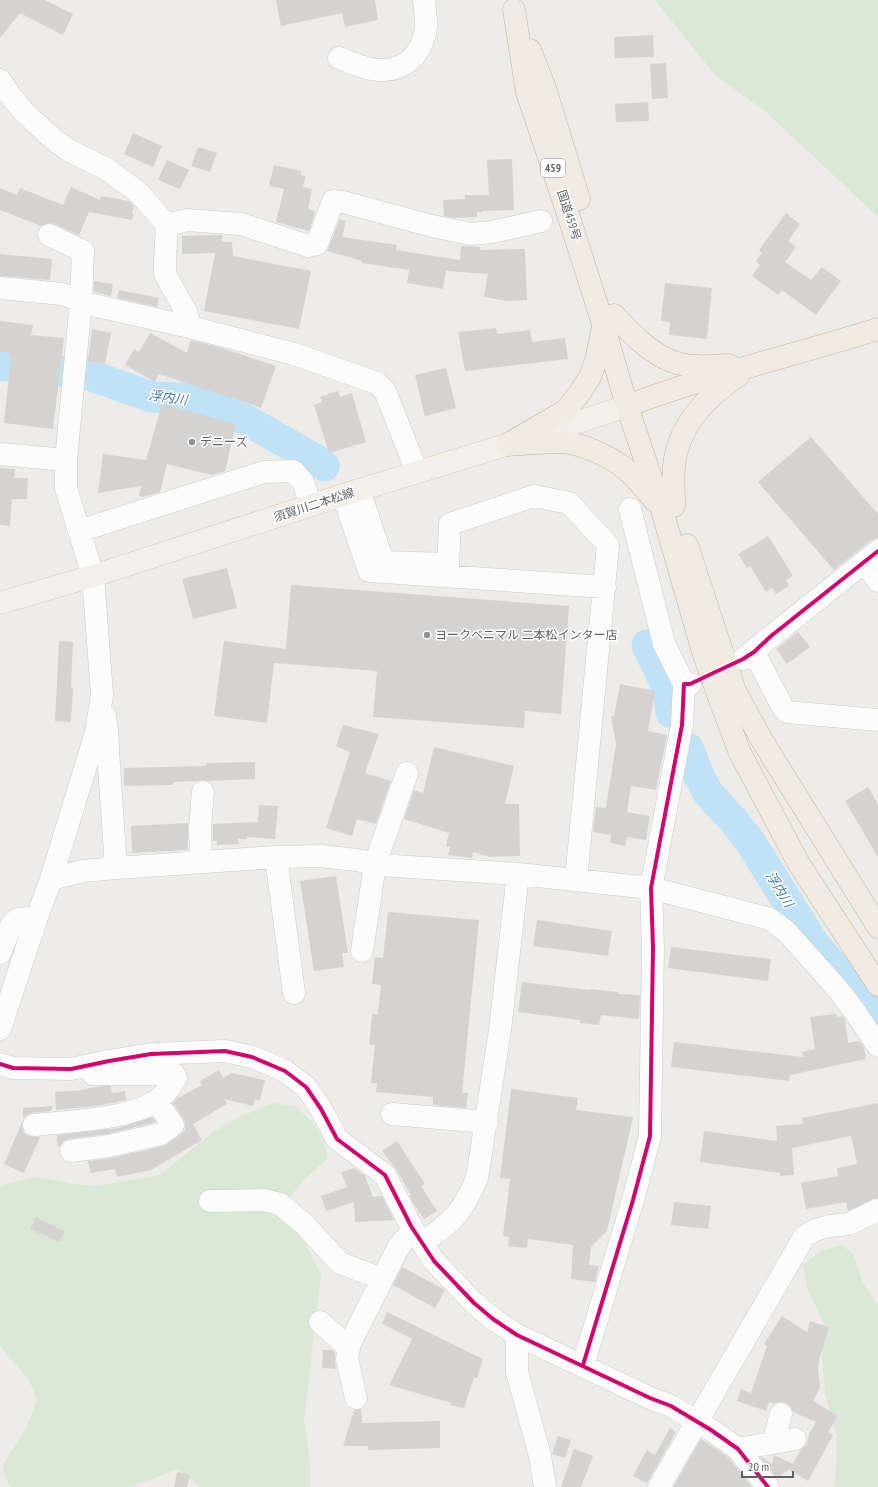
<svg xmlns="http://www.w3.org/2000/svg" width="878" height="1487" viewBox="0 0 878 1487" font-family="'PT Sans Narrow','Noto Sans JP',sans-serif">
<rect width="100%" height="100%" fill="#eeece9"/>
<path fill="#d9e9d5" d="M655,0H878V217L766,112L715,75Z
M273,1103L295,1106L312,1122L324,1139L327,1159L302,1182L286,1202L321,1275L304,1421L310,1461V1487H200L178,1469L130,1487H11L5,1477L3,1464L26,1428L37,1400L29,1380L0,1346V1187L8,1183L38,1177L73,1184L97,1186L160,1175L213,1132L242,1116Z
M842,1245L854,1255L862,1281L878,1306V1487H834L836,1473L837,1435L825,1393L821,1343L827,1330L807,1288L803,1265L822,1250Z"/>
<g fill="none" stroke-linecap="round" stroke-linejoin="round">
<path stroke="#bfe2f6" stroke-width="31" d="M0,365L86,374L152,397L187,398L244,419L315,459L324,466
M647,645L667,687L671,713
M688,748L700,778L708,793L734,821L751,843L814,944L852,987L878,1027"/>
</g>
<path fill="#d5d3d2" d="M0,0H45L73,14L63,35L20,13L0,38Z
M276,0H375L378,20L345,27L342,13L281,26Z
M653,35L654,57L615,58L614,37Z
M666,63L668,98L652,99L650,64Z
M648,102L649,121L616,122L615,104Z
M133,133L162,146L153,167L124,154Z
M198,147L217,153L210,172L191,166Z
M512,159L514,210L482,211V212H477V217L454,218L444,216L443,200L465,199V195H489L487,160Z
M167,160L189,170L180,189L158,180Z
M274,165L301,171V175L306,176L303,187L312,189L308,209L314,211V213H315L309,231L276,222L284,189L269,186Z
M71,187L100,200L101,196L129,201L134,206L132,214H134L132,220L89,212L79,235L54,224L48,223L41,226L0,210V188L17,195L20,188L63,205Z
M786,213L800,224L788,241L796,247L785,262L811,280L822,267L841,281L816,315L782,290L778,295L752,276L760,265L756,261L762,253L759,250Z
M340,219L346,221L342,237L397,245L396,250L460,260L461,246L480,247V250L525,249L527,300L507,301L484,297L488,274L446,271L443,289L407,283L409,270L362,263V261L327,251Z
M222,235V242H232L233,256L311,271L299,329L204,311L215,253L182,254V236Z
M0,254L52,259L50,280L0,276Z
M94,281L113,284L111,296L94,292Z
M665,283L712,288L707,339L669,335L670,322L661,321Z
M119,290L159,298L157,307L117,298Z
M0,321L33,325L31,335L64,338L53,429L4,423L11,357L7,356L8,352H0Z
M496,328L497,334L530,330L532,342L565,338L568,359L465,371L458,332Z
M92,329L111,333L105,364L88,361Z
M150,333L187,353L191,340L218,347L276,366L261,408L159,374L155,382L125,365L134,349L139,352Z
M446,368L456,408L425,416L415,375Z
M338,391L340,397L352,393L366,442L329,453L314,405L322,402L320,397Z
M162,404L236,424L225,471L212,475L167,464L160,492L143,497L139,496L141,486L98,493L103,454L146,460Z
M811,437L878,514V538L870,541L834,570L758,482Z
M0,468L15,469L14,478H28L27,499H12L10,526L0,525Z
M768,536L793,576L786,580L789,586L776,594L772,588L766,592L750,566L747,568L738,554Z
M227,568L237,608L193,619L182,579Z
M291,585L569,606L561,714L525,711L524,728L373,717L377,671L274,663L267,723L214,716L224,641L286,649Z
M798,632L810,647L787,664L776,649Z
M59,641L73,642L71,688H73L71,722L55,721Z
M620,684L655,691L648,731L667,735L656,790L631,786L627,812L650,816L646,840L627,837L625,846L610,843L611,835L593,832L596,807L606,808L616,744L611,717L614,716Z
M343,725L379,734L365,773L391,781L376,824L357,819L352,836L326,828L350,752L336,746Z
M434,747L514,766L505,804H519L520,856L490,857L473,852L472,858L448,855L450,847L446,846L449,833L404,819L414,790L423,793Z
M255,762V779L208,781L204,780L197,781L173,782V785L124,786V768L206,766V763Z
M868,787L878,804V857L845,801Z
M259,805L278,806L275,839L247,837V839H238L239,844L217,845V841H213V824L258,822Z
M188,823V850L132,853L131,826Z
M336,876L348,953H342L344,967L314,971L300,881Z
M388,912L479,920L462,1093H468L466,1108L433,1105V1097L376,1092L377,1083H371L375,1045H369L372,1014H378L381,985L372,984L375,957L383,958Z
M537,920L612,931L608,956L533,946Z
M671,947L771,959L768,981L668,968Z
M522,982L589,990V989L619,992L618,994L640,995L639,1019L601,1015L599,1025L580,1023V1020L518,1012Z
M836,1014L837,1017L842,1016L845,1019L848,1043L859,1041L864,1047L866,1059L790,1075L789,1081L671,1067L674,1042L803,1057L802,1052L815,1049L810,1017Z
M219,1070L223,1078L232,1073L265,1080L260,1101L255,1099L253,1106L224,1099L227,1104L193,1124L202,1140L151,1170L117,1177L115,1169L91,1173L88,1161L112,1158L164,1146L180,1135L185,1130V1123L183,1118L173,1103L176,1099L202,1085L200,1081Z
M102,1086H111L112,1093L125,1091L126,1100L97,1106L56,1110L55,1092L85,1090L84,1089Z
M511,1089L578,1098L576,1110L633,1117L607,1231L591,1247L589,1265L599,1266L595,1282L571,1279L573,1245L528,1239L527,1248L508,1246L509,1237L503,1236L510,1179L500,1178Z
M878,1103V1198L873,1199L848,1211L846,1202L806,1209L801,1183L838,1176L837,1168L857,1164L851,1136L792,1148L794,1175L780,1176V1173L700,1162L704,1131L777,1141L776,1126L803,1124L802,1118Z
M53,1106L51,1111L32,1113L27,1115L23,1119V1108Z
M152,1117L156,1122L107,1134L69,1139L64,1141L60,1146H57V1135L118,1128Z
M22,1122V1127L24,1133L29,1136L40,1137L24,1173L4,1164Z
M397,1141L425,1184L421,1186L437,1211L424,1219L412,1201L409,1195H411L396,1169L382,1151Z
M354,1168L365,1176L373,1197L382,1196L394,1220L355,1222L354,1202L326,1211L321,1196L347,1187L341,1172Z
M674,1202L711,1206L708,1229L671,1225Z
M36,1217L65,1231L59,1242L30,1229Z
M402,1267L445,1290L435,1308L393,1285Z
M387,1312L483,1359L477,1378L474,1377L464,1408L451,1405V1403L389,1385L412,1339L382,1324Z
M782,1316L807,1332L810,1321L829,1327L819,1360L818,1369L820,1387L813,1401L838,1416L828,1432L833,1435L808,1481L790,1470V1469L777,1478L761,1458L762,1457L772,1464L774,1455L793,1464L801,1449L807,1444L809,1434L816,1422L793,1412L790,1406L784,1402H778L774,1404L769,1402L766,1411L737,1401L741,1389L751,1393L767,1346L764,1344Z
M323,1350H333L335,1353V1362L336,1369L322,1368Z
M361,1409L362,1423L440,1421V1448L368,1450V1446H343L354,1410Z
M670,1428L676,1432L647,1483L633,1476L647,1450L655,1455Z
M558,1436L571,1440L565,1458L552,1454Z
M701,1439L729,1458L752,1487H673Z
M574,1449L593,1456L581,1487H561Z
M177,1472L190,1475L187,1487H174Z"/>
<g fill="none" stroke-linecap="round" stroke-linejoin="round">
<defs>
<path id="minor" d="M339,58C352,63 369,71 384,70C403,70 419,56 424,37C428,26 425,12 424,0
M0,80L12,98L25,113L53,139L70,151L105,168L138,192L167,225L165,261V274L186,312L190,327
M167,225L187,220L241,224L308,246L317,244L333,201L343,202L432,226L471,234L492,232L541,221
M0,288L62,294L93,305L190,327L294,354L377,383L385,391L417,472
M0,454L66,460
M359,490L383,562L448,564L450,524L534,496L569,503L608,545L576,880
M343,495L369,571L605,587
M630,509L664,644L684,684
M79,531L264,472L293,471L303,482L311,505
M865,562L878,581
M754,652L783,708L787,712L878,720
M743,659L878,551
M105,716L107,731L110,782L116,868
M276,857L294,993
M201,862L200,827L203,792
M51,879L83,871L116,868L276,857L321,856L356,860L380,865L518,874L651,888L770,919L786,931L836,987L856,1013L878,1046
M362,951L375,864L407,773
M0,953L12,924L18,919L37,917
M0,1029L37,917L51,879L88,759L96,732L102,695L93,576L66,488V460L81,301L83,251L49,235
M0,1064L13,1068L71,1069L109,1061L151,1054L225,1051L252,1057L285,1071L306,1087L321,1109L337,1139L385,1175L411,1226L434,1261L474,1303L493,1319L517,1335L650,1398L671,1406L711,1430L738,1449L768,1487
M392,1114L487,1122
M34,1125C69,1121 130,1120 159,1099C166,1094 171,1085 176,1078L174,1074H93
M71,1151L109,1146L161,1134L173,1125L156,1101
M210,1201L264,1200L280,1204L305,1225L340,1263L382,1279
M422,1242C453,1223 463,1211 477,1178L500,1030L518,874
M320,1322L349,1348
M517,1335V1372L540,1456L545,1487
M583,1365L633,1200L650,1136L653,948L651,888L682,725L684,684H690
M356,1398L347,1359L350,1343L399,1246L413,1230
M773,1443L781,1414
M738,1449L795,1439
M659,1487L804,1237L815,1230L829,1226L849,1224L878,1210"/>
<path id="major" d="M0,603L93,576L343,495L545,433L627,406"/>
<path id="highway" d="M514,10L527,92L566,208L603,324L627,406L662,510L703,652L721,703L740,753L799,864L878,985
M530,50L545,88L579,199
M614,315C632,334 649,353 674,362C690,368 712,366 729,365
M627,406C709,375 795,355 878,329
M510,443L565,411L579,394L590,377L596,360L603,327
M507,445C525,444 544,442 563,442C573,443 583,446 592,450C621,461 635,476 654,500
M674,506C674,493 673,479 674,466C678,425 706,397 738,376
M687,545L735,691L763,742L878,927"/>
</defs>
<use href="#minor" stroke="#cacbcb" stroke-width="23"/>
<use href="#major" stroke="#d5cab8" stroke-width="23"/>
<use href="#highway" stroke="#c5b397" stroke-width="23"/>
<use href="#minor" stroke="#fcfcfc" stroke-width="22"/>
<use href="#major" stroke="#f3f0e9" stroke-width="22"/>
<use href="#highway" stroke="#f0ebe3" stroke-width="22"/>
<defs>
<path id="cycleway" d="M0,1064L13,1068L71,1069L109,1061L151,1054L225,1051L252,1057L285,1071L306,1087L321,1109L337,1139L385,1175L411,1226L434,1261L474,1303L493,1319L517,1335L650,1398L671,1406L711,1430L738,1449L768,1487
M583,1365L633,1200L650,1136L653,948L651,888L682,725L684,684H690L743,659L754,652L771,636L878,551"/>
</defs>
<use href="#cycleway" stroke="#fff" stroke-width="6"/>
<use href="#cycleway" stroke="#d6006c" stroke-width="4"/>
</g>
<g fill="#909294" stroke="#fff" stroke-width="1.5">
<circle cx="192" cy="442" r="4"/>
<circle cx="427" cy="635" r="4"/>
</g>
<g text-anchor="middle" stroke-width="3" stroke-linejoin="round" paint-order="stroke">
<rect fill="#fff" stroke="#8e9194" stroke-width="1" x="541" y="159" width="24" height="18" rx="3"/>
<g font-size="11" font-weight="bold" fill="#5e6266">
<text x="553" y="172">459</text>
</g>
<g font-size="12" fill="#5e6266" stroke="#fff">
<text transform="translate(569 215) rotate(72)" y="4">国道459号</text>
<text transform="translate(314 505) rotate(-18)" y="4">須賀川二本松線</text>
</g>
<g font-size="12" fill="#5e6266" stroke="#fff" text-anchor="start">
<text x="200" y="446">デニーズ</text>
<text x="435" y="639">ヨークベニマル 二本松インター店</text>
</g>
<g font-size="13" font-style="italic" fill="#447aa5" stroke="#fff">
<text transform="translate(168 397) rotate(8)" y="5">浮内川</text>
<text transform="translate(780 889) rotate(58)" y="5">浮内川</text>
</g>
</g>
<path d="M742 1471v6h51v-6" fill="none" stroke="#5e6266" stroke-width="2"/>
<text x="748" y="1471" font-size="12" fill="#5e6266" stroke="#ffffff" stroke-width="3" paint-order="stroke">20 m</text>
</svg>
